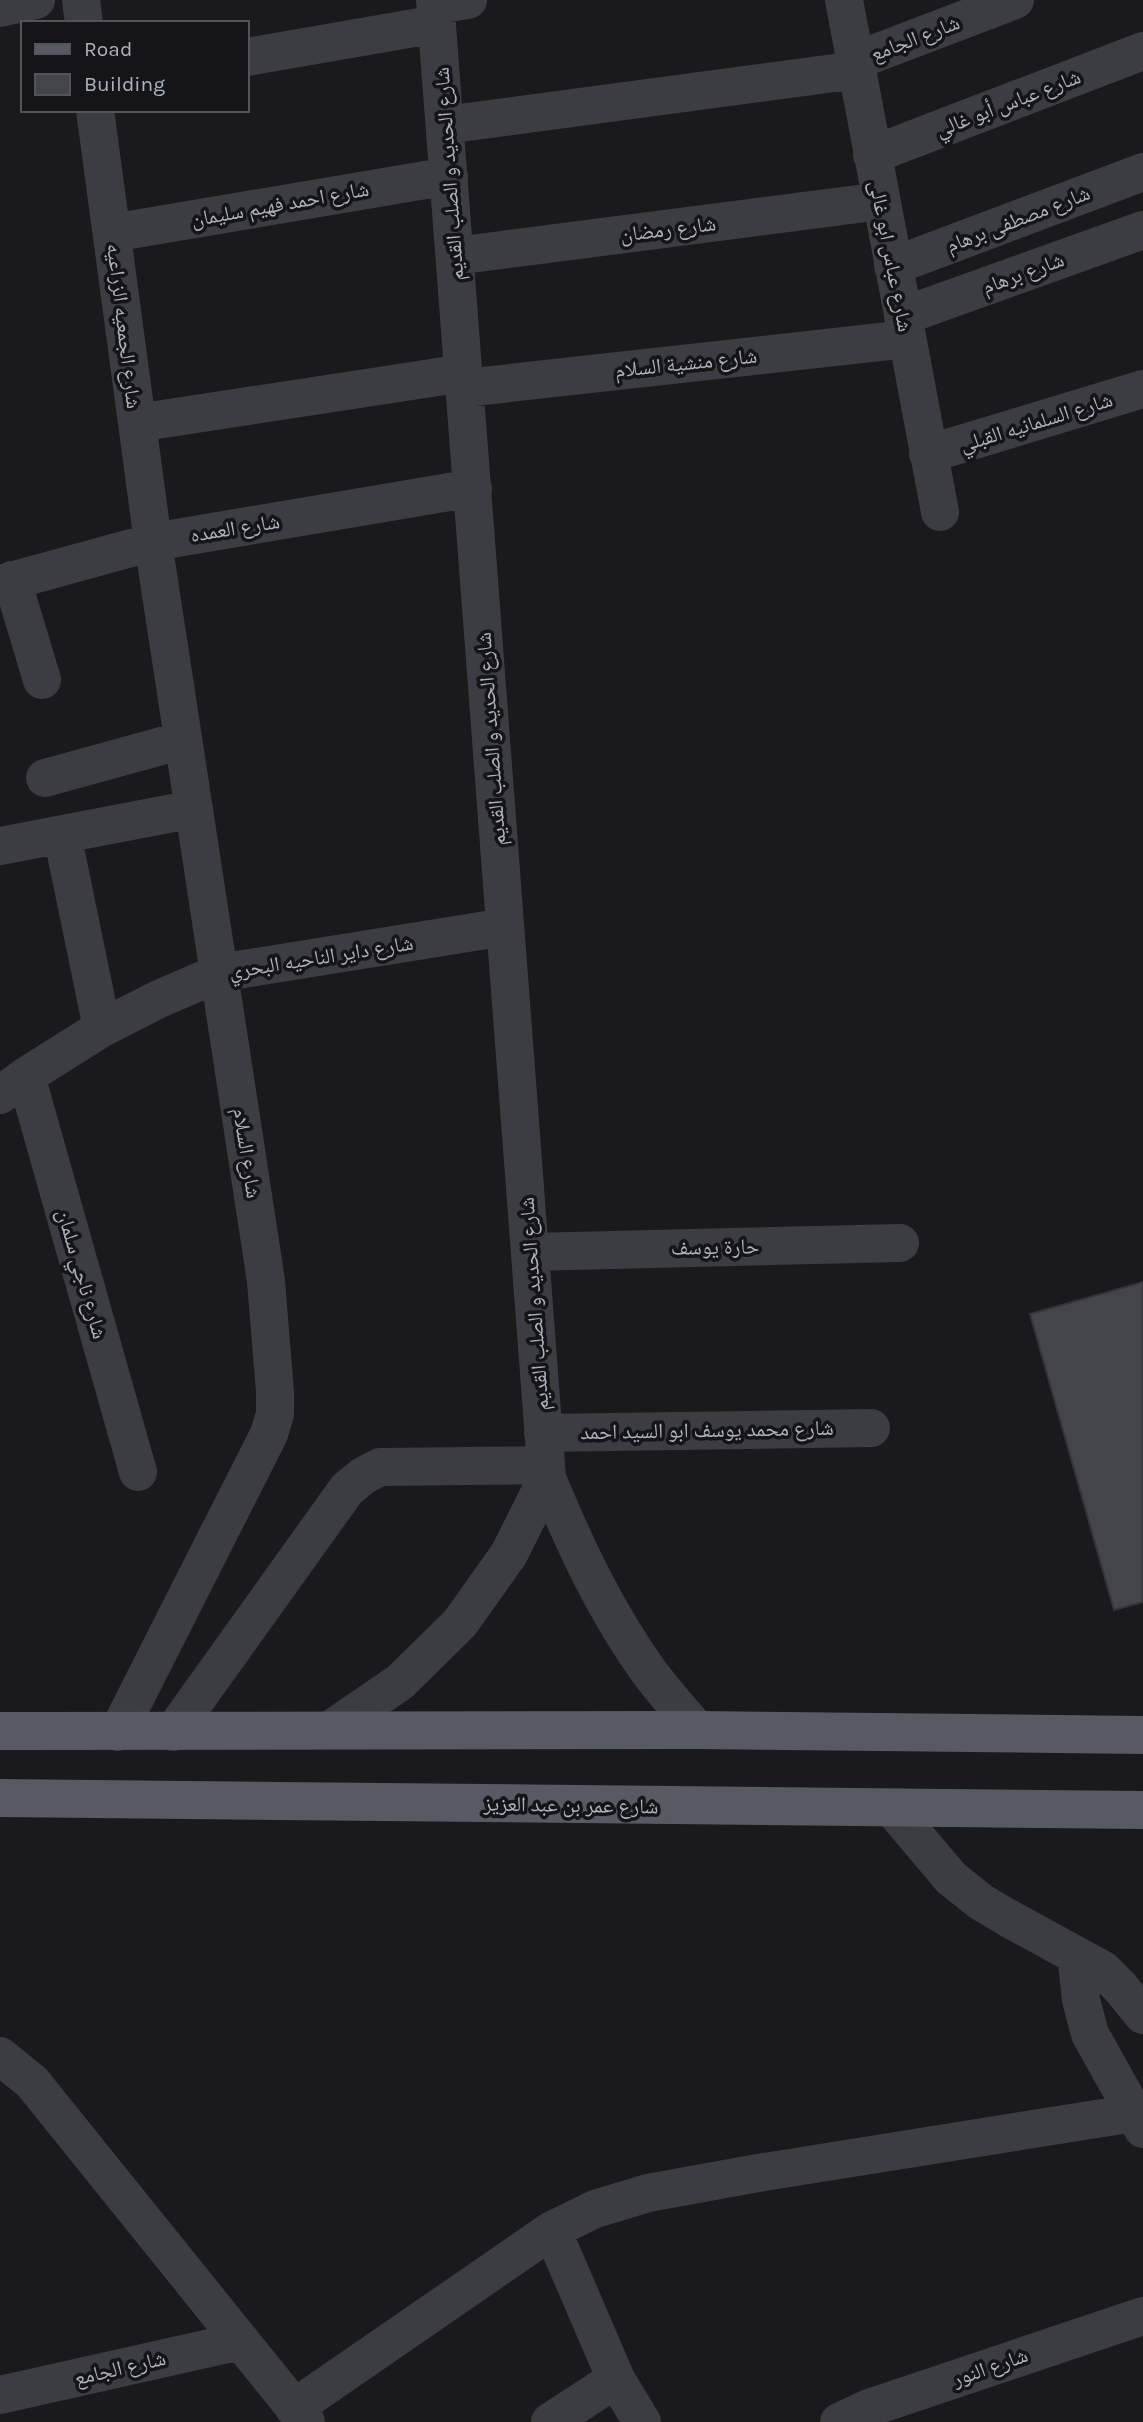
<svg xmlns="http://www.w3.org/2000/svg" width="1143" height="2422" viewBox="0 0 1143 2422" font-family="Karla,'Noto Naskh Arabic',sans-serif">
<rect width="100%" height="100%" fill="#1a1a1d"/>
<path fill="#44454a" stroke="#343439" stroke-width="2" d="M1143,1282V1602L1114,1610L1030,1314Z"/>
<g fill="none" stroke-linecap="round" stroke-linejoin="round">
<path stroke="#3b3d43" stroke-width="38" d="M81,0L84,23
M435,0L547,1478C575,1546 606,1612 649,1672C664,1692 681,1711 697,1730
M844,0L940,512
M436,5L468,0
M0,8L36,0
M247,57L437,24
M855,61L1015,0
M95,110L153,542L266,1281L275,1392V1414L269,1434L118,1732
M445,125L857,70
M872,155L1143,51
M112,233L449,176
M455,256L881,201
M893,266L1143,172
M903,316L1143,230
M465,388L907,339
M137,423L464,373
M928,454L1143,389
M12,580L42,680
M0,584L153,542L473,488
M45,778L183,740
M62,834L102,1028
M0,846L194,809
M26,1076L138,1472
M0,1095L26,1076L102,1028L159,999L219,973L505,927
M530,1252L900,1243
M543,1433L871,1428
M330,1730L400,1682L460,1623L509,1554L547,1478
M173,1732L347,1489L363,1476L380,1467L546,1465
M892,1808L951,1878L981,1902L1008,1918L1103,1970L1120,1987L1143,2015
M1076,1955L1081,2000L1090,2034L1143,2129
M0,2056L32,2082L306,2422
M552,2230L616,2379L642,2422
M0,2395L241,2341
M294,2408L552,2230L595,2209L648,2193L758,2173L1134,2113
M550,2422L616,2379
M839,2422L869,2408L1143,2316"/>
<path stroke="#575a62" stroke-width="38" d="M0,1731L697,1730L1143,1735
M0,1798L1143,1810"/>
</g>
<g text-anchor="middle" stroke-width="7" stroke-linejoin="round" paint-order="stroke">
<g font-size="21" fill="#acb2be" stroke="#151518">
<text transform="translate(915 38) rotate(-21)" y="7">شارع الجامع</text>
<text transform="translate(1008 103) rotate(-21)" y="7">شارع عباس أبو غالي</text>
<text transform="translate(449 174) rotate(-94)" y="7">شارع الحديد و الصلب القديم</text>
<text transform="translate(280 204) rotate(-10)" y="7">شارع احمد فهيم سليمان</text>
<text transform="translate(1018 219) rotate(-21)" y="7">شارع مصطفى برهام</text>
<text transform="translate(668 229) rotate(-7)" y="7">شارع رمضان</text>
<text transform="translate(891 256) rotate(79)" y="7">شارع عباس ابو غالى</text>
<text transform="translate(1023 273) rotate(-20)" y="7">شارع برهام</text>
<text transform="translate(124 326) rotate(83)" y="7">شارع الجمعيه الزراعيه</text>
<text transform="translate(686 363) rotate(-6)" y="7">شارع منشية السلام</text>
<text transform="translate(1036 422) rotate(-17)" y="7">شارع السلمانيه القبلي</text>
<text transform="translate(235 528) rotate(-9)" y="7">شارع العمده</text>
<text transform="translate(491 739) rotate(-94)" y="7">شارع الحديد و الصلب القديم</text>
<text transform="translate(321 957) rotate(-9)" y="7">شارع داير الناحيه البحري</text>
<text transform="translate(247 1153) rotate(81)" y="7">شارع السلام</text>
<text transform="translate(715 1247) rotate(-1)" y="7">حارة يوسف</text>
<text transform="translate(82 1274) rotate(74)" y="7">شارع ناجي سلمان</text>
<text transform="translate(534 1304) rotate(-94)" y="7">شارع الحديد و الصلب القديم</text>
<text transform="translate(707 1430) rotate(-1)" y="7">شارع محمد يوسف ابو السيد احمد</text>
<text transform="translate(571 1805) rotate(1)" y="7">شارع عمر بن عبد العزيز</text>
<text transform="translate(990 2367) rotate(-19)" y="7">شارع النور</text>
<text transform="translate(120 2368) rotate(-13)" y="7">شارع الجامع</text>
</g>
</g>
<rect x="21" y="21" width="228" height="91" fill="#151518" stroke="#51545a" stroke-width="2"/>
<rect x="35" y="44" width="35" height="10" fill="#575a62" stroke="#51545a" stroke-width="2"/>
<text x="84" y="56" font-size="21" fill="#acb2be">Road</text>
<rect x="35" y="74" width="35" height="21" fill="#44454a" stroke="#51545a" stroke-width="2"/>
<text x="84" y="91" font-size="21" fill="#acb2be">Building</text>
</svg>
